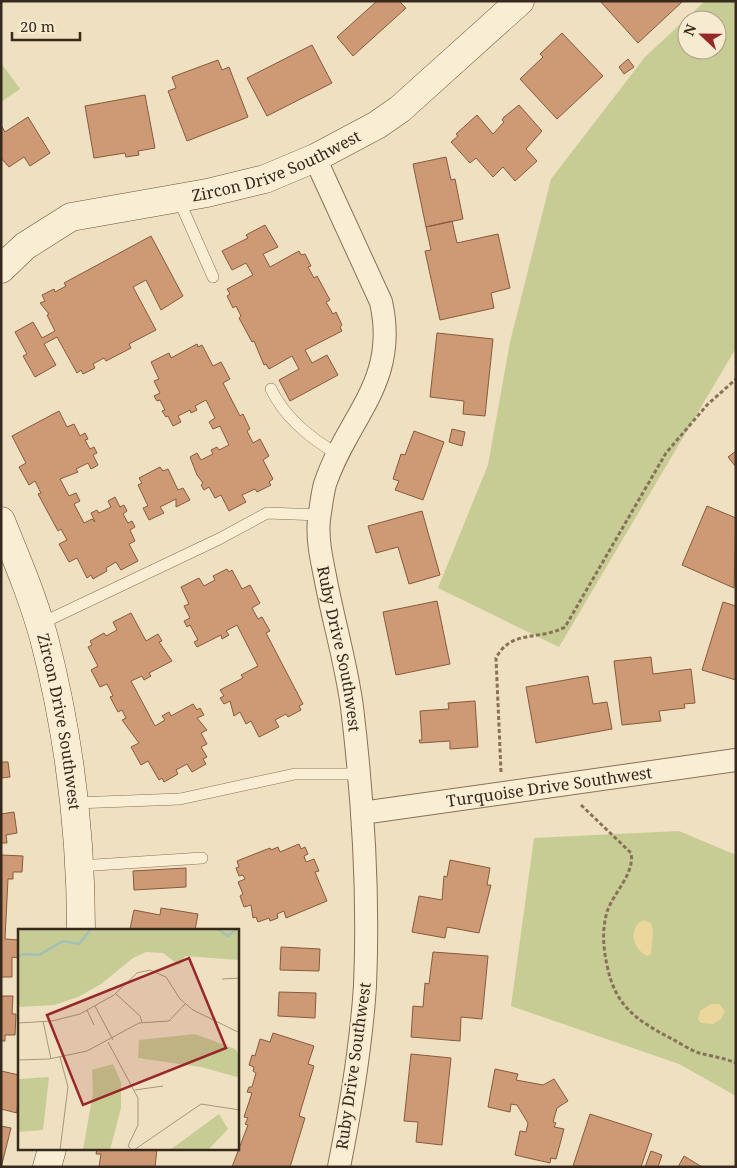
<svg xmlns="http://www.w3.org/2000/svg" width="737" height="1168" viewBox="0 0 737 1168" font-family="'Noto Serif',serif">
<rect width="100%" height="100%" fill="#eee0c0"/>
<path fill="#c6cc94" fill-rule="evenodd" d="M705,1H736V348L559,647L438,588L488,465L510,342L551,179L645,57ZM687,20H717V50H687Z
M1,63L20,89L1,102Z
M679,831L736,855V1096L679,1064L511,1006L534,838Z"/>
<path fill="#ebd69c" d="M643,920L651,923L653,931L651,954L647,956C632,949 628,928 643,920Z
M711,1004H719L725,1011L721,1019L713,1024L701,1023L698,1019L700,1011Z"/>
<path fill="#cd9a75" stroke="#875a3d" d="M377,1H399L406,8L353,56L337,37Z
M600,1H683L638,43Z
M562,33L603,76L557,119L520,79L543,57L540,54Z
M312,45L332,83L267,116L247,78Z
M628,59L634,67L624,74L619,67Z
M218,60L222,70L229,67L248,117L187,141L168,91L176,88L172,77Z
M145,95L155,148L138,151L139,155L126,157L125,153L94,158L85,106Z
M519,105L542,131L526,149L537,161L515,181L503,167L493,177L476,158L470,163L451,142L458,136L456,134L477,115L493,134L504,122L502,120L504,117Z
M28,117L50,153L30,166L24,157L9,167L1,158V125L5,132Z
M446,157L451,180L455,179L463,219L426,227L413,164Z
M452,221L457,243L498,234L510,288L491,293L494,308L440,320L425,251L431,250L426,227Z
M265,225L278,247L263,254L270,267L299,251L301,255L305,254L311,266L308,267L314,278L317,276L330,300L326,302L333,314L336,312L342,325L340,327L342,331L305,350L312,363L327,355L338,375L290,401L279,380L299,369L292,356L269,369L266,364L264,365L254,341L252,342L239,318L241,316L236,306L233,308L227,296L230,294L227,289L253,275L246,263L232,270L222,251L248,238L246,235Z
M151,236L183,296L161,310L146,280L133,287L156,330L129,344L131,348L106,361L104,358L93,364L95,368L83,374L81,370L77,373L57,337L44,344L56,365L35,377L23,356L27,354L15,332L33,322L42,338L55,331L47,315L49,314L40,303L45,301L42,295L54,289L55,292L66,286L64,283Z
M437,333L493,339L485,416L463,414L464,401L430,397Z
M197,344L198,347L202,345L213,366L221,362L230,379L223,383L240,416L243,414L250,429L247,431L253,443L260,439L269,456L263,460L273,479L269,482L271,485L257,492L255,489L242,495L246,502L229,511L221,495L215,498L209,487L204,490L201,485L203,483L197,475L190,457L197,453L201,460L213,454L211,450L217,447L219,450L229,445L220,426L213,429L209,422L215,418L206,400L195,406L197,410L191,413L190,410L178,416L181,422L173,426L168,416L166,417L162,411L165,410L160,400L157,401L154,396L160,393L154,381L159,379L151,362L169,353L171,358Z
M59,411L67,427L74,424L80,436L85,433L88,439L85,440L90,449L94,447L97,453L93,455L98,465L91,469L88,463L76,469L78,472L60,479L69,496L76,493L80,501L74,504L84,523L92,519L95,522L91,513L97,510L99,513L111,507L108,501L115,497L120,507L124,505L127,511L123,514L128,523L132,521L135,527L130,530L135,541L129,544L138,561L121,570L116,562L106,568L107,571L93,579L91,575L87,578L77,558L69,562L59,544L67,540L61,529L58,531L38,494L41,493L35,481L29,485L19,467L26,463L12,436Z
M452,429L465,432L462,446L449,442Z
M414,431L444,442L423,500L395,490L399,481L393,479L401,454L405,455Z
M736,451V467L728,457Z
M160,467L163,471L168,469L178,490L183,488L190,500L176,507V499L160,507L164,513L149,520L143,508L148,506L138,485L142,483L139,478Z
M707,506L736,518L734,588L682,565Z
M422,511L440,575L409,584L398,547L376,553L368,526Z
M227,569L229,572L232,570L242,589L250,585L260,603L252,608L258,619L262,617L270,631L266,633L303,704L299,706L301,710L288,717L286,714L275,720L279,727L259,737L251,721L246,724L240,712L234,716L230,701L224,704L220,698L224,696L220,690L243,678L241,675L258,666L237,625L226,631L229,635L222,639L221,635L197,647L194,642L198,640L190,625L187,627L184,621L190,618L184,606L189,604L181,587L199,578L204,586L215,580L213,576Z
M437,601L450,664L396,675L383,612Z
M723,602L736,606V680L702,670Z
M131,613L146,641L158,634L162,641L159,642L172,661L149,673L151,676L144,680L142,676L131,681L155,726L165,720L162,716L169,712L171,716L193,704L197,710L200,708L204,715L197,718L207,730L201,733L207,744L201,747L207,757L203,759L206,764L192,772L187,764L176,770L178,774L164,782L162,778L159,780L148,761L141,765L131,747L139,743L122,720L126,718L122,710L118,712L110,697L113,696L107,684L100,687L91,670L98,666L88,647L92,645L90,641L104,633L106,636L117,630L113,622Z
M651,657L653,674L691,669L695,703L684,704L685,708L659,711L661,721L622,725L614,661Z
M588,676L593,704L607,702L612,729L536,743L526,687Z
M475,701L478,747L450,749V741L420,743L419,740H422L420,711L449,709L448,703Z
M1,762H8L10,777L1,778Z
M14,812L17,833L6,835L7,843H1V814Z
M299,844L301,849L305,847L308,854L304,856L306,862L314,859L319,871L315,872L327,901L286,918L284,911L277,914L278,918L270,921L269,918L258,922L256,917L253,918L251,905L244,907L240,896L243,894L238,882L245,879L243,875L239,876L236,868L239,867L237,861L270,848L271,850L278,847L280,852Z
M1,855L23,856L22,872H13V879H8L5,939L19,940V958L12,957V977H1Z
M450,860L490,868L487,885H491L479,933L447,927L445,938L412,932L419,896L442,900L444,876L447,877Z
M186,868V887L134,890L133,871Z
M161,908L198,914L195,930H128L130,929L134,910L160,915Z
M281,947L320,949L319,971L280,970Z
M433,952L488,956L482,1019L461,1017L460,1041L411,1037L413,1006L423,1007L425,983L429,984Z
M279,992L316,993L315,1018L278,1016Z
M1,996H13L12,1014H16L15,1035H5V1041H1Z
M273,1033L314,1046L308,1064L314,1066L299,1116L305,1118L290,1167H232L248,1125L245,1124L248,1118L244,1117L252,1093L247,1092L249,1087H252L256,1073L253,1071L254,1067L249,1065L252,1055L255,1056L260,1039L270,1042Z
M411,1054L451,1058L442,1145L416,1142L418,1122L404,1121Z
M495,1069L518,1074L516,1080L543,1085L554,1079L568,1101L557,1108L553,1122L556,1123L554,1127L564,1129L556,1159L551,1158L550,1163L515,1155L520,1131L526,1132L528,1123L517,1105L511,1104L510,1112L488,1107Z
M1,1071L19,1075L17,1113L1,1109Z
M590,1114L652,1134L641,1167L573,1166Z
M1,1126L11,1128L2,1164H1Z
M97,1149H157L155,1167H99L101,1154H96Z
M651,1151L662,1155L658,1167H645Z
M684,1156L702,1167H678Z"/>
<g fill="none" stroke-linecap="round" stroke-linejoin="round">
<defs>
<path id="lane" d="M178,198L213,277
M271,389C285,418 311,439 339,455
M40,624L219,539L267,513L320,515
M75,803L180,799L295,774H359
M80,866L202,858"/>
<g id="street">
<path id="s1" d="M315,158L381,302C399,382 348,416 325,484C322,495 321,507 319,519C317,538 321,557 325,576C333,620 346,662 352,707C363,799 369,893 365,986C361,1047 351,1107 339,1167"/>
<path id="s2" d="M362,813L736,760"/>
</g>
<g id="secondary">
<path id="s3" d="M1,269L25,246L71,217L207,193L265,179L315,158L377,125L400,109L520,1"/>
<path id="s4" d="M1,521C17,560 33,598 44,638C69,734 81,832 81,930"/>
<path d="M47,1167L52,1149"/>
</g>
</defs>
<use href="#lane" stroke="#887158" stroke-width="12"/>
<use href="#street" stroke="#887158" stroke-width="24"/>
<use href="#secondary" stroke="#69523b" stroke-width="29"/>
<path stroke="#887158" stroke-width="3" stroke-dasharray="4 2.5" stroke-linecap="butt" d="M501,772L496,658C511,629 539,641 565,627L666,453L707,405L736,379
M581,805L631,853C635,874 613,893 607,912C602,929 603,947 607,965C615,1006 636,1020 672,1039C680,1043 690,1050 699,1053C711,1056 724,1058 736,1063"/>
<use href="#lane" stroke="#f9eed3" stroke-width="11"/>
<use href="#street" stroke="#f9eed3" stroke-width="22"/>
<use href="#secondary" stroke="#f9eed3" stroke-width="28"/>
</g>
<g text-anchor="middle" stroke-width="4" stroke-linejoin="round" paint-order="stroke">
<g font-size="16" fill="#37291c" stroke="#f6ebd0">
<text dy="6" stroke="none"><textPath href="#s3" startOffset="300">Zircon Drive Southwest</textPath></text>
<text dy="6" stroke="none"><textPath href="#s1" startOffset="521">Ruby Drive Southwest</textPath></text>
<text dy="6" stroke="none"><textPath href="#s4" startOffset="210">Zircon Drive Southwest</textPath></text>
<text dy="6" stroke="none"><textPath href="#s2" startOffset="189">Turquoise Drive Southwest</textPath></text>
<text transform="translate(353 1066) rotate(-82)" y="6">Ruby Drive Southwest</text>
</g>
</g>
<g transform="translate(18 929)">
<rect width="221" height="221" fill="#eee0c0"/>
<path d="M0,0H221V31L167,27L161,36L145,24L128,23L115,29L83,55L60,68L36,76L0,78ZM177,105L217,120L221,125V146L219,148L183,138L120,129L121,111ZM95,135L103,153V179L92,221H65L75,164L74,141ZM31,148L25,201L0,203V150ZM201,185L210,200L190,221H152Z" fill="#c6cc94"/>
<path fill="none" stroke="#a3c0b8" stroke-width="2.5" d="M200,0L210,7L218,0M0,28L6,25L21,26L45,12L61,15L73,0"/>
<path fill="none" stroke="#a5977e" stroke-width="1" d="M204,50L222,49M97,64L122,87L124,93M77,77L95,111M69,81L76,96M25,92L33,130M0,94L34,92L62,85L96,66L119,44L132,41L148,48L162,70L175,81L222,104M90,113L120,169V196L110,217L114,221M0,131L31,130L69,122L121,94L151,92L167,75M117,161L145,157M42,221L50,158L42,128M116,221L183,175L222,181"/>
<path fill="#982728" fill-opacity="0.15" stroke="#982728" stroke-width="2.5" d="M171,29L208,119L65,176L29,86Z"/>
<rect width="221" height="221" fill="none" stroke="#37291c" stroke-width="2.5"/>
</g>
<rect width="737" height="1168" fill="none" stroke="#37291c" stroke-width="5"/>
<g transform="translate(702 35) rotate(292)"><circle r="24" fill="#f6ebd0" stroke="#aa9d88"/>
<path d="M0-4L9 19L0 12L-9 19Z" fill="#982728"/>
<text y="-8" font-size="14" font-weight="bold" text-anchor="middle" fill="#37291c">N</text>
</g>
<path d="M12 32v8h68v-8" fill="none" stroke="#37291c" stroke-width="2.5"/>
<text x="20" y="32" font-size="15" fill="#37291c" stroke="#f6ebd0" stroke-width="4" paint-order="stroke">20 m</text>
</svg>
